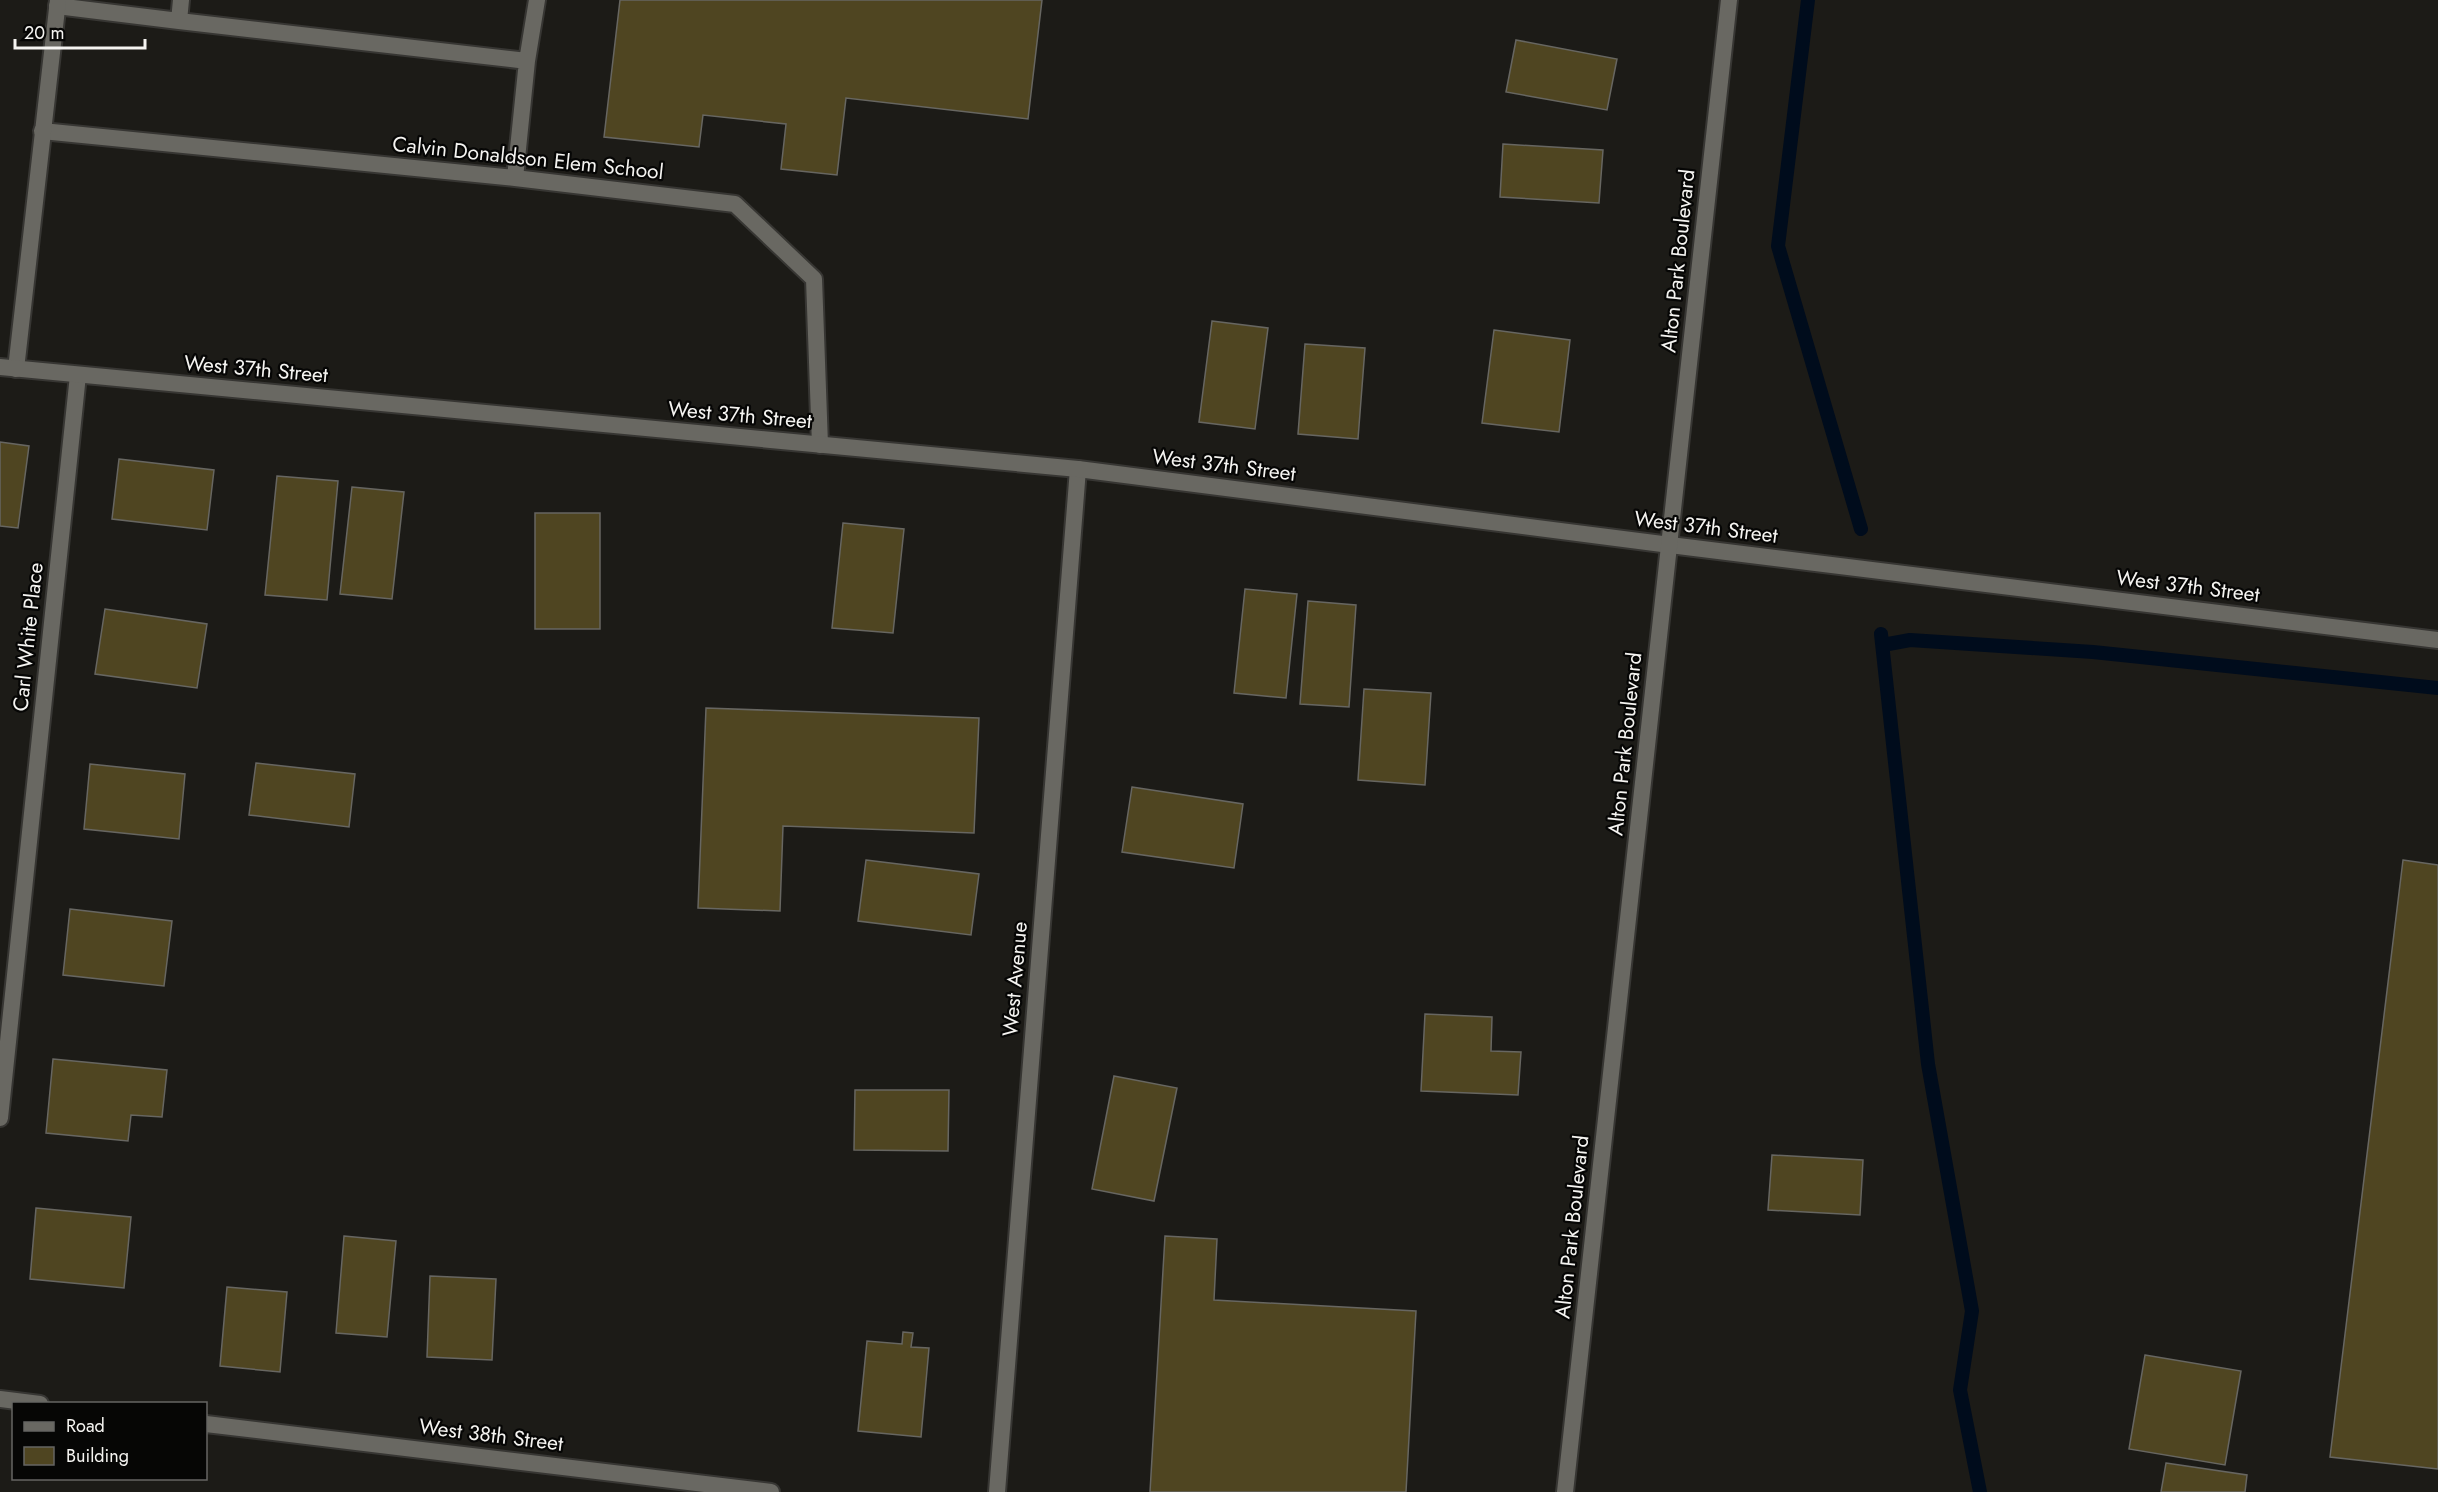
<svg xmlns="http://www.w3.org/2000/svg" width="2438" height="1492" viewBox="0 0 2438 1492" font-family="Jost,sans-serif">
<rect width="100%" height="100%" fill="#1c1b17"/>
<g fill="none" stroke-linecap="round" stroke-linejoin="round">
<path stroke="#000c1c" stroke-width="14" d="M1808,0L1778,246L1861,529
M1881,634L1928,1064L1972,1311L1960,1390L1980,1492
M1883,645L1910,640L2093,652L2438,688"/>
</g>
<path fill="#4f4521" stroke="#676661" stroke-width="1.5" d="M620,0H1042L1028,119L846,98L837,175L781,169L786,124L703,115L699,147L604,137Z
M1516,40L1617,59L1607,110L1506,92Z
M1503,144L1603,150L1599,203L1500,197Z
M1212,321L1268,328L1255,429L1199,422Z
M1494,330L1570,340L1559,432L1482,423Z
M1305,344L1365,348L1358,439L1298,434Z
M0,442L29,446L18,528L0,526Z
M119,459L214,470L207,530L112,519Z
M277,476L338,481L327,600L265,595Z
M352,487L404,492L392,599L340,594Z
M535,513H600V629H535Z
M843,523L904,529L893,633L832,628Z
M1245,589L1297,594L1286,698L1234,693Z
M1308,601L1356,605L1349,707L1300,704Z
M105,609L207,624L197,688L95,674Z
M1364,689L1431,693L1425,785L1358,780Z
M706,708L979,718L974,833L783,826L780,911L698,908Z
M256,763L355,774L349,827L249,815Z
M90,764L185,774L179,839L84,829Z
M1132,787L1243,804L1234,868L1122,852Z
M866,860L979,874L971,935L858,921Z
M2403,860L2438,865V1469L2330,1457Z
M70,909L172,921L164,986L63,975Z
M1425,1014L1492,1017L1491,1051L1521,1052L1518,1095L1421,1091Z
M53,1059L167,1070L162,1117L131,1115L128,1141L46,1133Z
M1114,1076L1177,1088L1154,1201L1092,1189Z
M855,1090H949L948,1151L854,1150Z
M1772,1155L1863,1160L1860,1215L1768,1210Z
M36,1208L131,1217L124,1288L30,1279Z
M344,1236L396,1241L387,1337L336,1333Z
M1165,1236L1217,1239L1214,1300L1416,1311L1406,1492H1150Z
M430,1276L496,1279L492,1360L427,1357Z
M227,1287L287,1292L280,1372L220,1366Z
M903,1332L913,1333L911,1347L929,1348L921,1437L858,1431L867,1341L902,1344Z
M2145,1355L2241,1371L2225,1465L2129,1449Z
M2166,1463L2247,1475L2245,1492H2161Z"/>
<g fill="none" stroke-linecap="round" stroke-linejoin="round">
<defs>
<path id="service" d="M57,6L179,21L181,0
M179,21L527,61
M42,131L515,178L735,204L814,279L820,445
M515,178L527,61L537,0"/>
<path id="minor" d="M16,369L58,0
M1670,545L2438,640
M0,1118L78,375
M0,1399L40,1404
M206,1424L771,1492
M997,1492L1078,469"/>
<path id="tertiary" d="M0,367L1078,469L1670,545"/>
<path id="secondary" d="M1565,1492L1729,0"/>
</defs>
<use href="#service" stroke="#373633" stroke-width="20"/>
<use href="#minor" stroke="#373633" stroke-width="20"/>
<use href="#tertiary" stroke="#373633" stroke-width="20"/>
<use href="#secondary" stroke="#373633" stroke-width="20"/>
<use href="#service" stroke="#696862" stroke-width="16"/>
<use href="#minor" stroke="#696862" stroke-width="16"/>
<use href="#tertiary" stroke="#696862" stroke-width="16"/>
<use href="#secondary" stroke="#696862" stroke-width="16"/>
</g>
<g text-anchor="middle" stroke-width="4.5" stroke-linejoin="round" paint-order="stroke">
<g font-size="21" fill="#f5f4f1" stroke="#060605">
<text transform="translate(528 158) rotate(6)" y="7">Calvin Donaldson Elem School</text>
<text transform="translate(1678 261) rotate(-84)" y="7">Alton Park Boulevard</text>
<text transform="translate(256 369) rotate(5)" y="7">West 37th Street</text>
<text transform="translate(740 415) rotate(5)" y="7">West 37th Street</text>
<text transform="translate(1224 465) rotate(7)" y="7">West 37th Street</text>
<text transform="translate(1706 527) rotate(7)" y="7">West 37th Street</text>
<text transform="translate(2188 586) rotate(7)" y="7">West 37th Street</text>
<text transform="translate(28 637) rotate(-84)" y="7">Carl White Place</text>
<text transform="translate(1625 744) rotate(-84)" y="7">Alton Park Boulevard</text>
<text transform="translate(1015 979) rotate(-85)" y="7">West Avenue</text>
<text transform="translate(1572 1227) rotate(-84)" y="7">Alton Park Boulevard</text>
<text transform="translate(491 1435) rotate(7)" y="7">West 38th Street</text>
</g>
</g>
<rect x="12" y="1402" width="195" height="78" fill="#060605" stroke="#666563" stroke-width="1.5"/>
<rect x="24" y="1422" width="30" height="9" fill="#696862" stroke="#666563" stroke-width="1.5"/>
<text x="66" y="1432" font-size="18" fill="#f5f4f1">Road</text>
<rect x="24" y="1447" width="30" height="18" fill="#4f4521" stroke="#666563" stroke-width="1.5"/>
<text x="66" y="1462" font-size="18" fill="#f5f4f1">Building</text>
<path d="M15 39v9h130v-9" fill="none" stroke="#f5f4f1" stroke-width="3"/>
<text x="24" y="39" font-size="18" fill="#f5f4f1" stroke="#060605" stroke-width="4.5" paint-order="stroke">20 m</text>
</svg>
